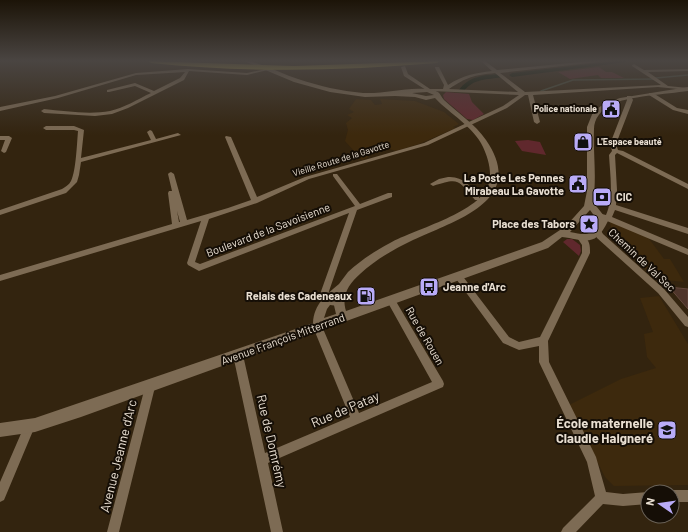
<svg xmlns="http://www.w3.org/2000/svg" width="688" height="532" viewBox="0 0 688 532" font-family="Barlow,sans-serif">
<rect width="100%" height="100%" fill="#33240f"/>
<path fill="#3d290d" d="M356,99L371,100L375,105L382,104L380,99L415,101L444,112L459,124L453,127L456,128L419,144L396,151L390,149L368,156L367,158L362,160L345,141L348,130L346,123L352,118L347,115L354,112L349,109Z
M614,222L647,236L664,259H670L684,282L656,279L623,248L613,236L610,223Z
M659,296L688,344V485L614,486L605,477L581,430L584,427L581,420L575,418L569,405L621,379L656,368L647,357L644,334L653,332L640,298Z"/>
<path fill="#60282d" d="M599,67L606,72H612L624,78H601L598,75L570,79L558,72Z
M446,92L469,94L472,102L484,114L473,120L467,119L444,99L443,95Z
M528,140L540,142L546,155L522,151L515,141Z
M567,239H572L580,245L581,251L579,256L563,242Z"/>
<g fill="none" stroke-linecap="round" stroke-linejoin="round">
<path stroke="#4a503f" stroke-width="1.5" d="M656,78L688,75
M541,91L573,80L655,79"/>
<path fill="#061200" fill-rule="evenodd" d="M617,61H628L626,62L512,77L509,75L512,73Z
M500,74L502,75V77C487,80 474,78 464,91L459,90C469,76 484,75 500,74Z"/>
</g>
<path fill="#4e352a" stroke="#654a3e" d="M574,176L581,177V191L574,189Z
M669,287L688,289V309Z"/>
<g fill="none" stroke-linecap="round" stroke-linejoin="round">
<path fill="#7d6b54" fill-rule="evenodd" d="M481,61H485L497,70L590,61H601L599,62L500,73L525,92L661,85L632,66V65L634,64L644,70L688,69V71L648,72L668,86L688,88V90L658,87L533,95L540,122L537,124L534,122L528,95H525L507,108L428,145L309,179L257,203L209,219L195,262L200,264L355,206L333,176V174H337L360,204L388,193H392V197L357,210L327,297L341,299L342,302L341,305L338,306L322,304L319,297L349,213L199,271L188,265L187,263L201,221L0,281V275L172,224L168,193L169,191H172L168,174L169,173L171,172L174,174L187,220L228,208L251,200L225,137L226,136L231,137L257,197L305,177L424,143L503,106L519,95L432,91L426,90L404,76L401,67L405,66L408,74L430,89H443L444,85L435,68V67H439L448,85C463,75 475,73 492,71ZM495,73L518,92L449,89C467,77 474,75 495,73ZM177,211L180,222H179Z
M188,69L247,73L266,69L268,70L247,75L189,71L184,80L128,108L112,114L95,116L44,113L41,111L44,109C65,111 89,115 110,111C124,108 138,99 151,93L135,86L109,92H107V90L135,83L154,91L180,78L185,72L136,75L58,98L0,111V107L55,96L136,73Z
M649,93H653L677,108L688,110V114L673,110L649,95Z
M627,96H631L633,100L616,144L618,150L623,151L688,184V189L617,153L615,155L617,190L616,205L688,228V234L615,210L612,217L688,249V255L607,221L604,223L601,222V219L598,216L602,214L606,215C614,197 610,174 609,155L612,151L610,144L627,100Z
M74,126L84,130L81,158L151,140L147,132L150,130L152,131L156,139L178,133L181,135L81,162L79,175L77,182L66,193L0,215V210L62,189C65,187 69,185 71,181C76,171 77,143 78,131L74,130H46L43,128L46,126Z
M0,136H9L12,138L6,152L4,153L1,151L5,140H0Z
M448,177C463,176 470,186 479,196V200H475C457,179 459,178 433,186L430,184L439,179Z
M597,228L600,229L603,234L664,289L688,317V327L685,326L658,293L597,238L593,231Z
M582,236C590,239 590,246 590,253L548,341L549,362L596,457L606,492L623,494L648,492V504L623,506L603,504L576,532H561L563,528L595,496L587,462L539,362V346L519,350L503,343L454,276L455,274H461L509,337L519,342L540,337L582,253V245L578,239Z
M391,297L394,298L443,381L444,384L443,387L268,463L283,532H271L233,355L235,352L238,351L241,352L243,355L265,453L350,417L313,327L315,324L318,323L321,324L359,413L432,382L387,301L388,298Z
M150,382L154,383L155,387L119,532H107L145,387L146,383Z
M30,421L34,422L35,426L4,500L0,502V482L26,422Z
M672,490H688V502H672V492H668Z"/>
<path fill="#7d6b54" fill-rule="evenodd" d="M244,61C255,60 285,75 298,79C319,86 341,91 363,93C385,94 405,87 426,89C430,89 434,90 438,92C441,94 441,97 444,100C458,113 475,124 486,140C528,201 455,220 413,240C394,249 375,260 360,274C349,284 341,295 346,311L542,242L566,226L584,206L587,191V127L593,112L605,103L620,98L688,87V91C667,94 628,96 610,105C601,110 594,119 594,129C593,153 597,178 593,202L608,221C595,248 586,240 562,237L548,248L81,417L35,432L0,437V423L35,418L313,323C314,304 326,295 339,284C342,280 345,276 348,272C361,260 375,251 390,243C415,229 482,212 489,183C492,171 488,158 483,147C474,127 450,114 435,98L426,100L415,97L395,96L365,97L330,92L294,82ZM427,92L434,95L426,96L412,93ZM590,210L598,221C591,237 586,235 570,232ZM333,301L336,314L324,318L327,309Z"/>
<path fill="#c4b33d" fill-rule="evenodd" d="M148,61L294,66L440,61L437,63C341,71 247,73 151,63Z"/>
</g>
<linearGradient id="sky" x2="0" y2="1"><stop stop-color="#1c1408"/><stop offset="0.45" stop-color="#4a4542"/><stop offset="1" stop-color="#4a4542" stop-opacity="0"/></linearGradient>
<rect width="688" height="135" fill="url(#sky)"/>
<defs>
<symbol id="civic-square" viewBox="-11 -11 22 22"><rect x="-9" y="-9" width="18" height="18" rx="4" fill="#b9abf7" stroke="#150e06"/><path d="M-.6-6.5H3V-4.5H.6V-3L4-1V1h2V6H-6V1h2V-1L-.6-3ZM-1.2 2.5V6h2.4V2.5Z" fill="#111"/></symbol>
<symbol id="shop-square" viewBox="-11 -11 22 22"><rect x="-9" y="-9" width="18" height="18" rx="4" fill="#b9abf7" stroke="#150e06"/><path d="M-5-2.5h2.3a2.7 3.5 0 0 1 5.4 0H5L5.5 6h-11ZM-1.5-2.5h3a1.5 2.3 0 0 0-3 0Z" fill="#111"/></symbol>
<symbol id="bank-square" viewBox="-11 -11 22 22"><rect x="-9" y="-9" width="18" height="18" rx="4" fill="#b9abf7" stroke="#150e06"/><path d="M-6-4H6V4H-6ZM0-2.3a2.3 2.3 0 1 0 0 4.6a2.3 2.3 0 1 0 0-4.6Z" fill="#111"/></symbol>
<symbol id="sight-square" viewBox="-11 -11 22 22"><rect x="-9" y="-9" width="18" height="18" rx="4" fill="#b9abf7" stroke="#150e06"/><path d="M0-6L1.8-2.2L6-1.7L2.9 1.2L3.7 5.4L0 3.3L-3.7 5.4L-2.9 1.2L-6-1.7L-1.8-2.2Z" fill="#111"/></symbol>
<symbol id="bus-square" viewBox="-11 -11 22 22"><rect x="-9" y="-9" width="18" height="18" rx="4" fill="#b9abf7" stroke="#150e06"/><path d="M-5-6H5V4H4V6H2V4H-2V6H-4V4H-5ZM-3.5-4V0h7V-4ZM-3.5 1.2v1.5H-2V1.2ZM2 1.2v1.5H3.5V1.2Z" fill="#111"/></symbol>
<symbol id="fuel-square" viewBox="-11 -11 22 22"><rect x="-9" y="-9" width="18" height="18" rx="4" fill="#b9abf7" stroke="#150e06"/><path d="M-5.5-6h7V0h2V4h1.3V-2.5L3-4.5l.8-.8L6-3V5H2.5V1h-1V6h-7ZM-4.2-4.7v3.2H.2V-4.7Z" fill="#111"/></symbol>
<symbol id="school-square" viewBox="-11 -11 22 22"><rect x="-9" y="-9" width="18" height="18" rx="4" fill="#b9abf7" stroke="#150e06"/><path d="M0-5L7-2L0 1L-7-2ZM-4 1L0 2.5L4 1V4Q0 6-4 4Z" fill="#111"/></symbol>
</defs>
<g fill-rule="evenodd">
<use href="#civic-square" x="600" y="98" width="22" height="22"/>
<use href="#shop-square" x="572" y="131" width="22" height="22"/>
<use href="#civic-square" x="567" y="173" width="22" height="22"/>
<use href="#bank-square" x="591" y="186" width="22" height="22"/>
<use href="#sight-square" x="578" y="213" width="22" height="22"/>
<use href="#bus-square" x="418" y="276" width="22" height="22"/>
<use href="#fuel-square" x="355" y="285" width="22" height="22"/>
<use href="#school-square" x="656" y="419" width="22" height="22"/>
</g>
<g text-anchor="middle" stroke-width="4" stroke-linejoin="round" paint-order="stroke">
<g font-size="9" font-weight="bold" fill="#e9dfd2" stroke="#150e06" text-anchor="end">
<text x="597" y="112">Police nationale</text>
<text x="597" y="145" text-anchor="start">L'Espace beauté</text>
</g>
<g font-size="9" fill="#e9dfd2" stroke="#150e06">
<text transform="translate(341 159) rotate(-17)" y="3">Vieille Route de la Gavotte</text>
</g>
<g font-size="11" font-weight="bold" fill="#e9dfd2" stroke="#150e06" text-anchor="end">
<text x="564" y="182">La Poste Les Pennes<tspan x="564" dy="13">Mirabeau La Gavotte</tspan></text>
<text x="616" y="201" text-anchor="start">CIC</text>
<text x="575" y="228">Place des Tabors</text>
<text x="443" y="291" text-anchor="start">Jeanne d'Arc</text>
<text x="352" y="300">Relais des Cadeneaux</text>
</g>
<g font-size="11" fill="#e9dfd2" stroke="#150e06">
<text transform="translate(268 230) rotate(-21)" y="4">Boulevard de la Savoisienne</text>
<text transform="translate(642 260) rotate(43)" y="4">Chemin de Val Sec</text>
<text transform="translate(425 336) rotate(60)" y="4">Rue de Rouen</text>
<text transform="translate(283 339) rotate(-20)" y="4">Avenue François Mitterrand</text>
</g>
<g font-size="13" fill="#e9dfd2" stroke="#150e06">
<text transform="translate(345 409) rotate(-23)" y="5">Rue de Patay</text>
<text transform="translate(272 441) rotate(77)" y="5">Rue de Domrémy</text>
<text transform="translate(118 456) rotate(-76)" y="5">Avenue Jeanne d'Arc</text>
</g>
<g font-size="13" font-weight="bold" fill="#e9dfd2" stroke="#150e06" text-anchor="end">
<text x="653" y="428">École maternelle<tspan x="653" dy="15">Claudie Haigneré</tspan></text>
</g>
</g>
<g transform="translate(660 504) rotate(283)"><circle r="19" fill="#150e06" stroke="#6a6258"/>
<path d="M0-3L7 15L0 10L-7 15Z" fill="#b9abf7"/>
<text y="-6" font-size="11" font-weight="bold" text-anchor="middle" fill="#e9dfd2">N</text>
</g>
</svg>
